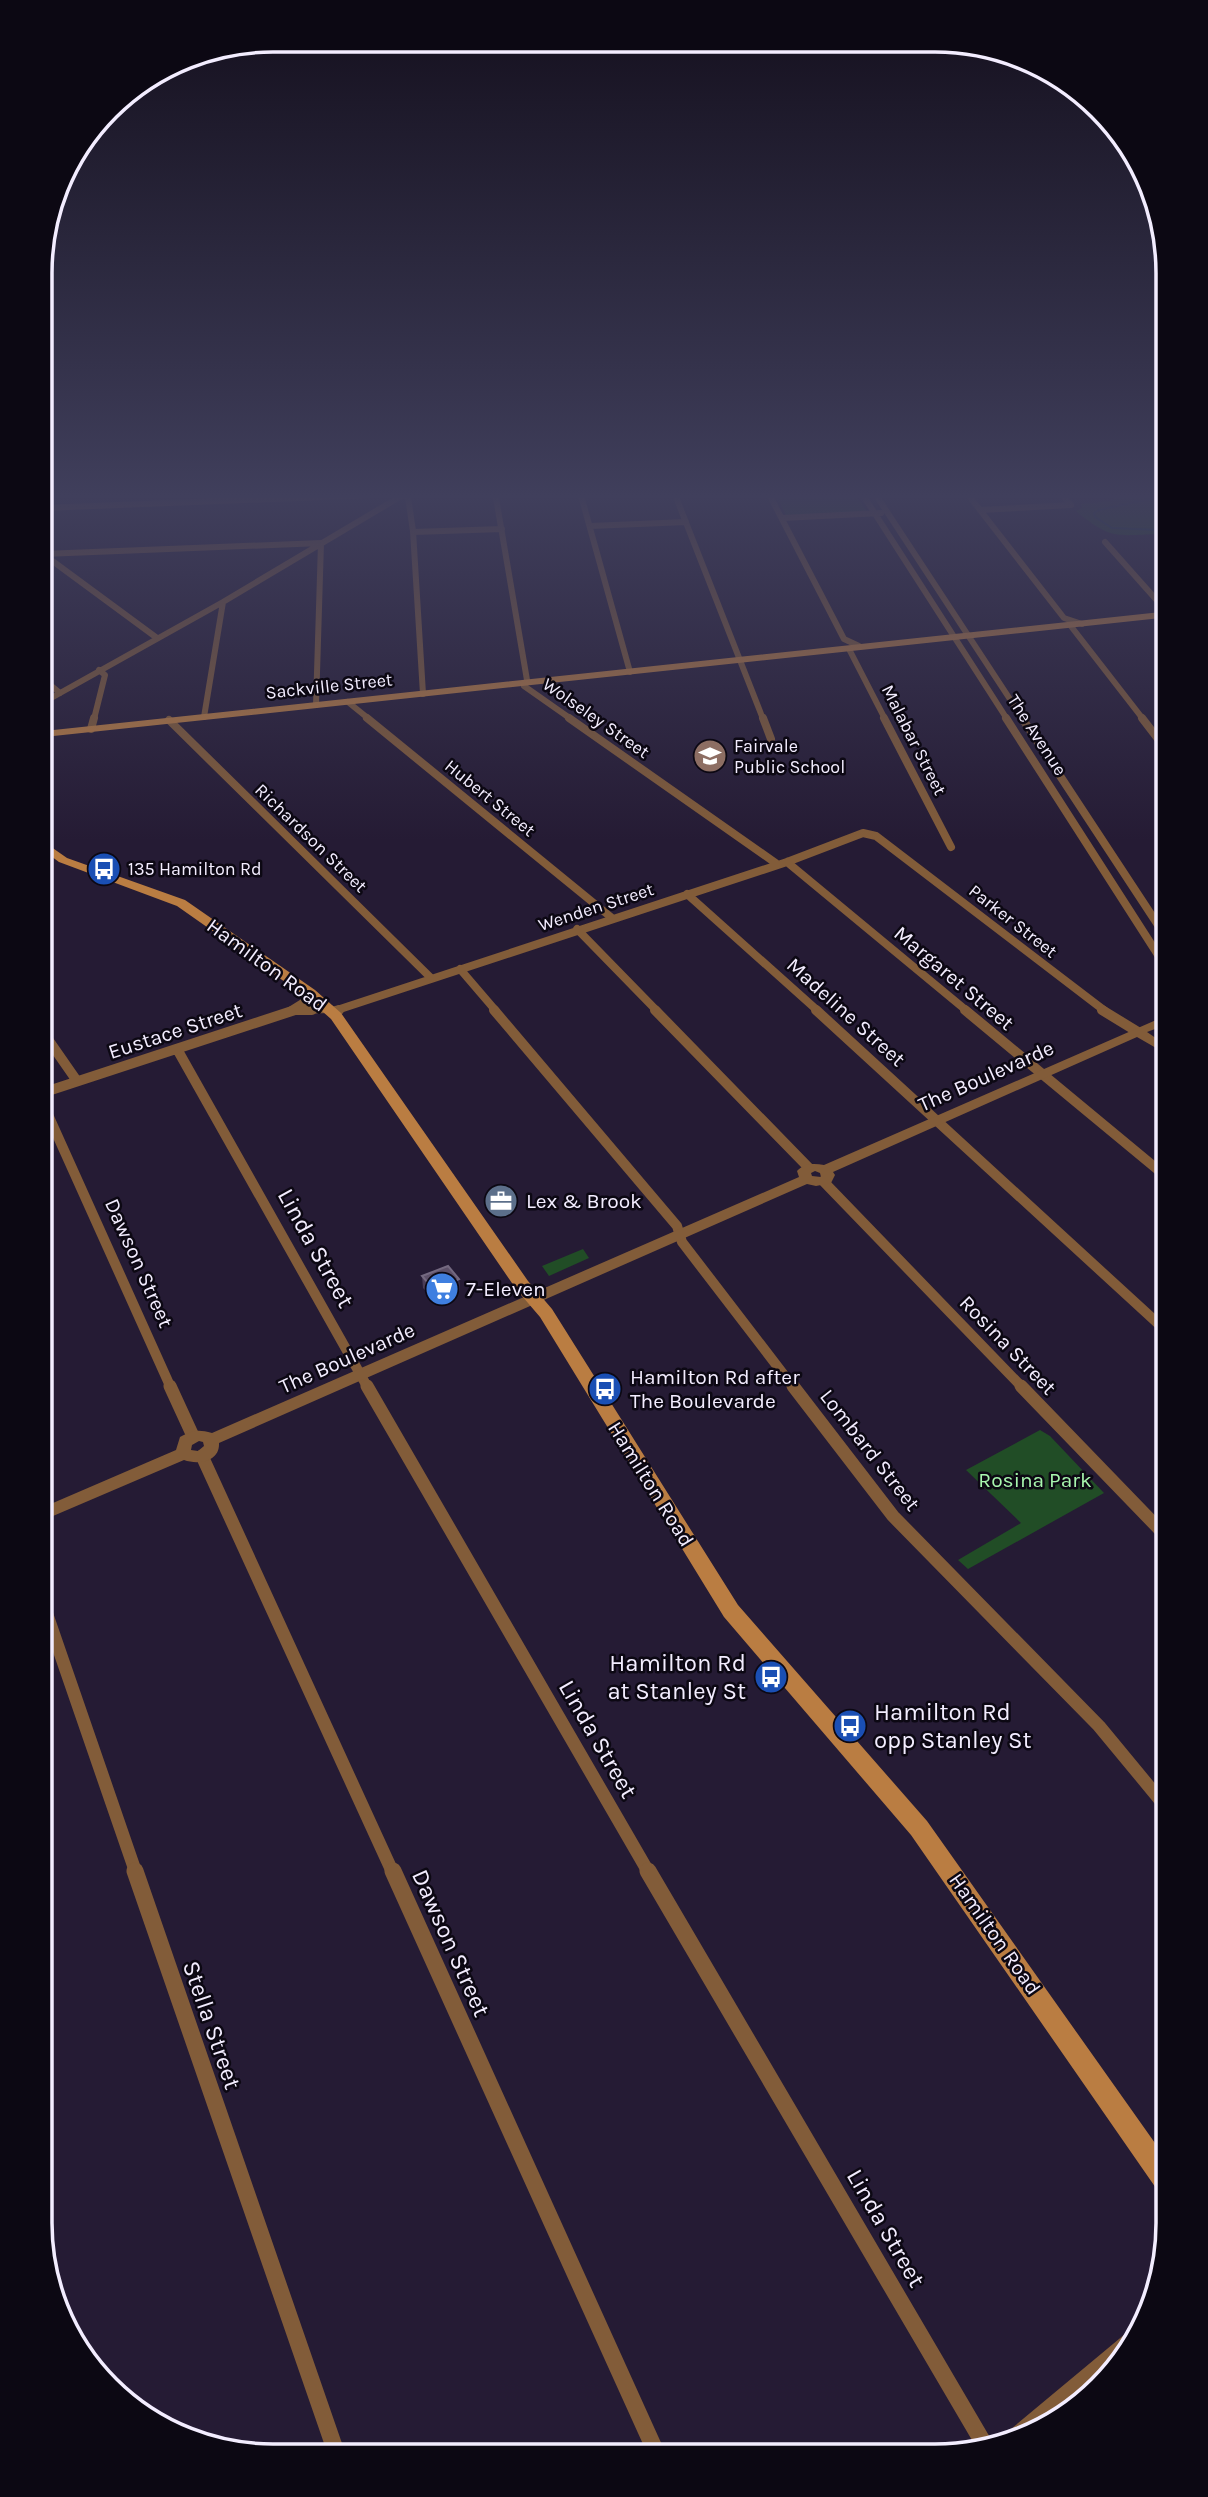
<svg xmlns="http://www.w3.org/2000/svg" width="1208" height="2497" viewBox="0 0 1208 2497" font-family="Karla,sans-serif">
<rect width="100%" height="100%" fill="#251b34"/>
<path fill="#214d26" d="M1129,492H1161V534C1117,535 1112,541 1076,511L1082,508L1081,504L1109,501Z
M854,493L868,513L786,515L777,497Z
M583,1249L589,1258L549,1276L542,1266Z
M1040,1430L1050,1436L1104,1493L968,1569L958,1560L1021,1523L966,1470Z"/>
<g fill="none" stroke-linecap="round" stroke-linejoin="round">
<path stroke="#0e3c4e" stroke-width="2" d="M1150,492L1149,499L1099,510L1094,513L1095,517L1112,528L1161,530"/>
<path stroke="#825c39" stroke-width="6" d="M495,492L527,680L524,686L571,719
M580,492L630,672
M674,492L763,719
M768,492L844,639L859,646
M861,492L1007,719
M874,492L1023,719
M966,492L1064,618L1082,624
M43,508L398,494L408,497L413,531L423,694
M980,510L1071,505L1060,492
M782,518L881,513
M590,526L686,522
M413,532L502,529
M1105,542L1161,605
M43,554L321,543
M43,554L157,638
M1070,625L1143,719
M849,649L885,719
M43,679L60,693
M44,702L223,602L403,495
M348,702L369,719
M316,705L321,543
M204,717L223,602
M94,719L105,675L99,670"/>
<path stroke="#825c39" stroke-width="8" d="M367,718L612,918
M569,718L777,864
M763,718L771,739
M884,718L951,847
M1006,718L1162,961
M1022,718L1162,931
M1142,718L1162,744
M169,720L431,978
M91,729L94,718
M787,862L967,1011
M687,894L818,1011
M577,929L657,1011
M460,969L496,1011
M297,1010L330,1009
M290,1011L306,1001L310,993
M334,1011L787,862L863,833L876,836L1105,1011"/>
<path stroke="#825c39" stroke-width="10" d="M297,1010H312
M494,1010L677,1226L682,1242L794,1388
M655,1010L809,1168
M816,1010L1164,1329
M965,1010L1163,1174
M1102,1010L1138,1032
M332,1012L339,1010
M45,1035L77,1081
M177,1049L368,1388
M45,1092L295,1010
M45,1108L171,1388
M823,1181L1023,1388"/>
<path stroke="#825c39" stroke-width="13" d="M170,1386L193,1436
M367,1386L649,1873
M793,1386L893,1516L1099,1726L1166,1807
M1021,1386L1165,1535
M202,1456L393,1873
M46,1612L136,1873"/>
<path stroke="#825c39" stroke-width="17" d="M135,1871L336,2452
M393,1871L655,2450
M648,1871L987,2449"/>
<path fill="#825c39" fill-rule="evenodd" d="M1163,1017V1026L1147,1032L1163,1043V1052L1137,1037L833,1172L835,1175L831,1183L816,1186L807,1184L219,1443C220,1462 198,1465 184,1460L46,1519V1506L176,1450L180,1437C193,1430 198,1429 212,1433L799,1177L797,1171C804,1163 814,1163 824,1165ZM815,1171L820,1173L821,1177L812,1176L811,1173ZM199,1441L203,1442L204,1446L198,1451L191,1450L192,1445Z
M1133,2330L1139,2332L1119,2366L1061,2419L1009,2442L1008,2438L1011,2429L1125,2334Z"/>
<path fill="#ba7d42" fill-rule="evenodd" d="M1161,612V618L44,737V731Z
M44,842L67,858L185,900L315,990L341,1013L528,1281L552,1309L738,1605L927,1821L1167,2160V2195L1158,2191L911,1835L724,1617L540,1317L516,1289L331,1019L305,996L177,906L59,862L44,851Z"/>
</g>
<path fill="#4b3d57" d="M422,1276L459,1279L460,1290L435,1301L423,1288Z"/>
<path fill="#342841" d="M459,1279L460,1290L435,1301L434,1290Z"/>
<path fill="#5d5069" stroke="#746980" stroke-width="2" d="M448,1266L459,1279L434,1290L422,1276Z"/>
<linearGradient id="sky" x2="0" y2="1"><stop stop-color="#140f1d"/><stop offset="0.59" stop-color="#403f5c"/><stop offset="1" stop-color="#403f5c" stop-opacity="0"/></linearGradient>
<rect width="1208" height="841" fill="url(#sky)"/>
<defs>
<symbol id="school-disc" viewBox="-11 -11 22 22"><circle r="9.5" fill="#8d6e63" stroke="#0c0813"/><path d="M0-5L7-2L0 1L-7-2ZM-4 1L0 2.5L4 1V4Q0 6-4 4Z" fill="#fff"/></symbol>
<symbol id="bus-disc" viewBox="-11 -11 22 22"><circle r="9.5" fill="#1a4fb4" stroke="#0c0813"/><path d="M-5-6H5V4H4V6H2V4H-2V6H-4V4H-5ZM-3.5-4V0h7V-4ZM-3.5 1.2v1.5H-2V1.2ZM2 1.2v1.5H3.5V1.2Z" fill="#fff"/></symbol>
<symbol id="office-disc" viewBox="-11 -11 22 22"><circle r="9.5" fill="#5c6f8a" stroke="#0c0813"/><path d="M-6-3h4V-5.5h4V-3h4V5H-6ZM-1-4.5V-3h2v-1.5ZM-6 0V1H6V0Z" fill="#fff"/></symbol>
<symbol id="supermarket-disc" viewBox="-11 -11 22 22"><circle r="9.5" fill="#3f7fe0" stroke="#0c0813"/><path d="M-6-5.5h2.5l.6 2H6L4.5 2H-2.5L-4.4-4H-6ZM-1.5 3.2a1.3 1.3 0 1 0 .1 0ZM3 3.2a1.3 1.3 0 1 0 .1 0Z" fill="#fff"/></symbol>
</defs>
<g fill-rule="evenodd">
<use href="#school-disc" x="691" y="737" width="38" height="38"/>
<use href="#bus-disc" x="85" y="850" width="38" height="38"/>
<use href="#office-disc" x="482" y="1182" width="38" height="38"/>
<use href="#supermarket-disc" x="423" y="1270" width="38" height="38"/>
<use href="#bus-disc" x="586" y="1370" width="38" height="38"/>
<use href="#bus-disc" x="752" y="1658" width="38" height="38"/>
<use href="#bus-disc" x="831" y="1707" width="38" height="38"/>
</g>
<g text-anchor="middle" stroke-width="5" stroke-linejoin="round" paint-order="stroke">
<g font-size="18" fill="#f3edff" stroke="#0c0813">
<text transform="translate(329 686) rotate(-6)" y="6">Sackville Street</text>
<text transform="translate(596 718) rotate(35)" y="6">Wolseley Street</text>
<text transform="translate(1037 735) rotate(57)" y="6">The Avenue</text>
<text transform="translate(914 740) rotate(63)" y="6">Malabar Street</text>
<text transform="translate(490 798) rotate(39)" y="6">Hubert Street</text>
<text transform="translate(311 838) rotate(44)" y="6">Richardson Street</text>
<text transform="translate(596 907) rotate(-18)" y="6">Wenden Street</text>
<text transform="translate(1013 921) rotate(38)" y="6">Parker Street</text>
</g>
<g font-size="18" fill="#f3edff" stroke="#0c0813" text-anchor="start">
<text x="734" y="752">Fairvale<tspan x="734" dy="21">Public School</tspan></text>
<text x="128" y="875">135 Hamilton Rd</text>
</g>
<g font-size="21" fill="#f3edff" stroke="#0c0813">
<text transform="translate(267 965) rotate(36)" y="7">Hamilton Road</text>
<text transform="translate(954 978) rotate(40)" y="7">Margaret Street</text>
<text transform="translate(846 1012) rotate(42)" y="7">Madeline Street</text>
<text transform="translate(175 1031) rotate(-18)" y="7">Eustace Street</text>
<text transform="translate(986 1076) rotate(-24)" y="7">The Boulevarde</text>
<text transform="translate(139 1263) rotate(66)" y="7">Dawson Street</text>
<text transform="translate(1008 1345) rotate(46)" y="7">Rosina Street</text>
<text transform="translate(347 1358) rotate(-24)" y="7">The Boulevarde</text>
<text transform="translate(870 1450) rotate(52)" y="7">Lombard Street</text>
<text transform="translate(651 1484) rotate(58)" y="7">Hamilton Road</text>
<text transform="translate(995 1934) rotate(55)" y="7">Hamilton Road</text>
</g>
<g font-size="21" fill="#f3edff" stroke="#0c0813" text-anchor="start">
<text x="526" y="1208">Lex &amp; Brook</text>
<text x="466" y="1296">7-Eleven</text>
<text x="630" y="1384">Hamilton Rd after<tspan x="630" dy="24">The Boulevarde</tspan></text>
</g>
<g font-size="21" fill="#a8f7ae" stroke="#0c0813">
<text x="1035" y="1487">Rosina Park</text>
</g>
<g font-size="24" fill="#f3edff" stroke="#0c0813">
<text transform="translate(316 1248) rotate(61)" y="8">Linda Street</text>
<text transform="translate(598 1739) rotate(60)" y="8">Linda Street</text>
<text transform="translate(451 1943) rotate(66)" y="8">Dawson Street</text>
<text transform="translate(212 2025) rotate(71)" y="8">Stella Street</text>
<text transform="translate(886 2228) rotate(60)" y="8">Linda Street</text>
</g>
<g font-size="24" fill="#f3edff" stroke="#0c0813" text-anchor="end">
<text x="746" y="1671">Hamilton Rd<tspan x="746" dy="28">at Stanley St</tspan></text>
<text x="874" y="1720" text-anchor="start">Hamilton Rd<tspan x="874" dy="28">opp Stanley St</tspan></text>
</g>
</g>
<path d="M0 0H1208V2497H0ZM273 52H935A221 221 0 0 1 1156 273V2223A221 221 0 0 1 935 2444H273A221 221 0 0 1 52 2223V273A221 221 0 0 1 273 52Z" fill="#0c0813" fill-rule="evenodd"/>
<path fill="none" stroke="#f3edff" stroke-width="3.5" d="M273 52H935A221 221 0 0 1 1156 273V2223A221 221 0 0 1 935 2444H273A221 221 0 0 1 52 2223V273A221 221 0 0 1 273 52Z"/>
</svg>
